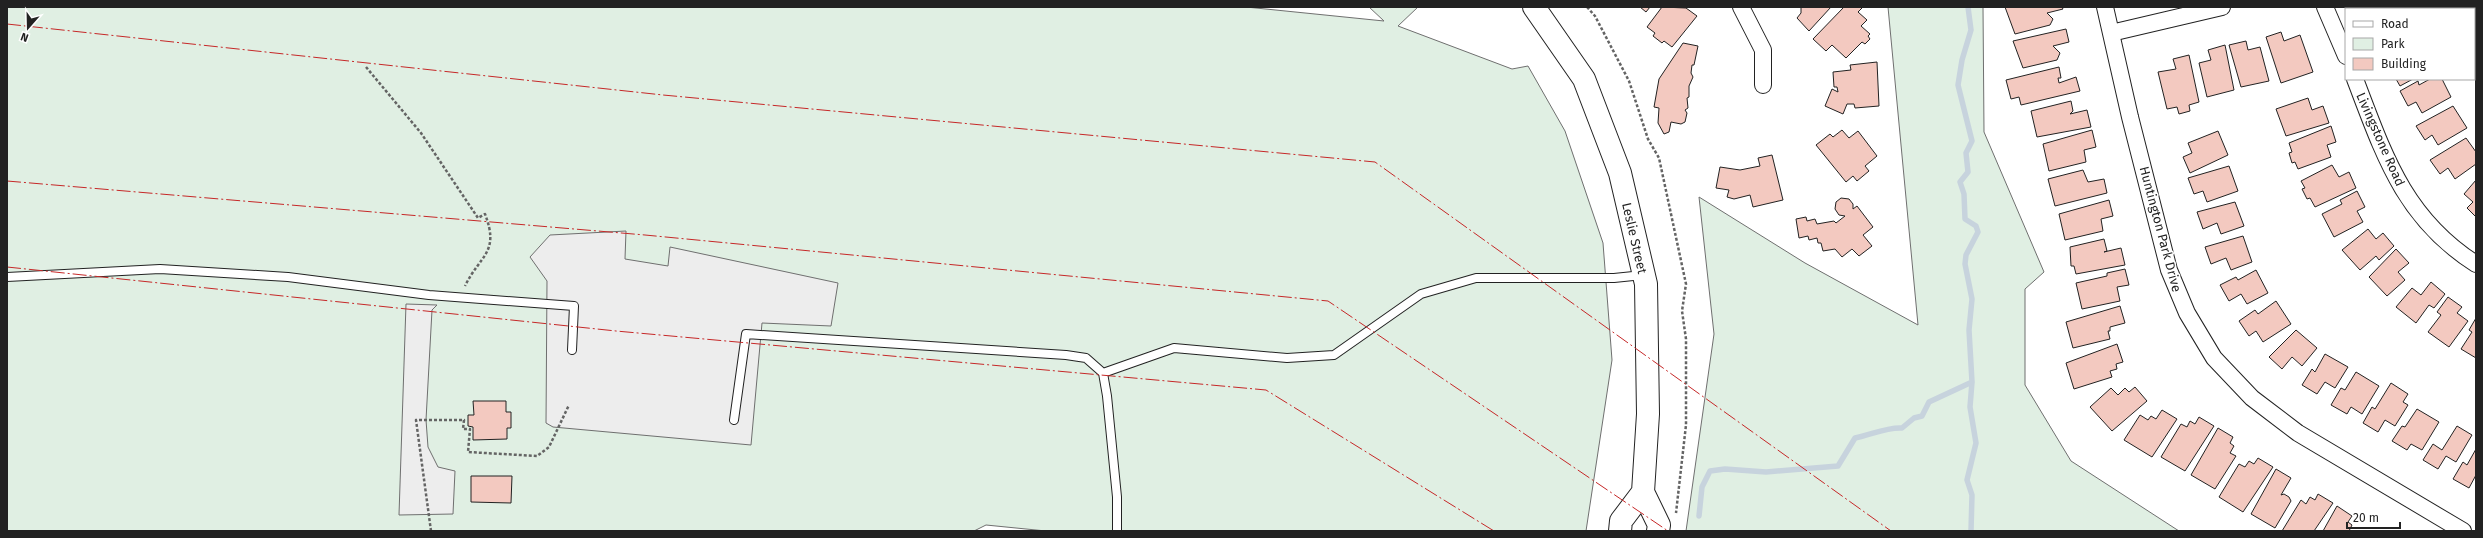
<svg xmlns="http://www.w3.org/2000/svg" width="2483" height="538" viewBox="0 0 2483 538" font-family="'Fira Sans',sans-serif">
<rect width="100%" height="100%" fill="#fff"/>
<path fill="#e0efe3" stroke="#6f6f6f" d="M7,7H1246L1384,21L1369,7H1418L1398,26L1512,69L1528,66L1565,131L1603,243L1612,360L1586,531H1046L986,525L974,531H7Z
M1888,7H1983L1984,132L2044,272L2025,289V385L2071,461L2179,531H1686L1714,334L1699,197L1805,263L1918,325Z"/>
<path fill="#ededed" stroke="#6f6f6f" d="M626,231L625,259L668,266L670,247L838,283L831,326L762,323L751,445L553,427L546,423L547,281L530,257L550,235Z
M406,304L437,305L432,310L426,420L428,447L438,467L455,471L453,514L399,515Z"/>
<g fill="none" stroke-linecap="round" stroke-linejoin="round">
<path stroke="#c7d3dd" stroke-width="5.5" d="M1968,7L1971,30L1962,60L1958,85L1972,141L1966,153L1968,172L1960,182L1964,194L1965,219L1976,226L1978,232L1966,255L1965,264L1972,299L1969,330L1972,382L1970,407L1976,443L1967,480L1972,495L1971,531
M1699,516L1702,487L1710,471L1725,469L1766,472L1838,466L1855,438C1871,435 1886,427 1902,428L1914,418L1922,416L1929,402L1972,382"/>
</g>
<path fill="#f3c9c0" stroke="#222" d="M1640,7H1650L1646,12Z
M1662,7L1686,8L1697,16L1672,47L1664,41L1662,43L1653,36L1655,33L1647,27Z
M1801,7H1831L1809,31L1797,18L1801,13Z
M1844,7H1863L1858,12L1867,20L1861,26L1870,34L1868,36L1870,39L1865,44L1862,42L1846,58L1832,45L1826,51L1813,39Z
M2005,7H2062L2063,9L2047,13L2053,19L2050,25L2015,34Z
M2368,7H2405L2406,9H2369Z
M2066,29L2069,42L2053,46L2060,53L2057,60L2023,68L2013,41Z
M2281,32L2284,41L2300,35L2313,72L2281,83L2266,37Z
M2246,41L2248,50L2260,47L2269,81L2241,87L2229,45Z
M1683,43L1698,46L1694,65H1692L1691,73L1693,77L1689,86V97L1687,98L1688,108L1685,110L1687,113L1685,122L1681,124L1671,122L1669,132L1664,134L1658,123L1659,108L1654,107L1659,79Z
M2225,45L2234,90L2207,97L2199,63L2211,60L2208,50Z
M2189,55L2199,102L2189,105L2190,111L2179,114L2177,107L2167,109L2158,72L2176,69L2173,59Z
M1877,62L1879,106L1855,108L1854,104H1847L1843,114L1825,106L1832,89L1838,92L1837,87H1834L1833,72L1851,70L1850,65Z
M2059,67L2061,78H2058L2059,83L2076,77L2080,91L2021,105L2019,97L2011,99L2006,80Z
M2396,79H2413L2400,86Z
M2430,79H2442L2451,97L2422,113L2416,102L2408,106L2400,91L2418,81L2419,85Z
M2308,98L2312,110L2323,106L2329,123L2286,136L2276,109Z
M2071,101L2073,111L2070,114L2087,110L2091,127L2037,137L2031,111Z
M2453,106L2467,128L2438,145L2432,135L2425,140L2416,126Z
M2331,126L2336,142L2327,145L2331,157L2298,169L2295,162L2292,163L2289,153L2292,152L2289,143Z
M1842,130L1849,138L1858,131L1877,156L1865,166L1869,171L1857,181L1853,176L1846,182L1816,145L1830,134L1833,137Z
M2092,130L2096,147L2084,150L2086,162L2049,171L2043,144Z
M2218,131L2228,155L2190,173L2183,157L2192,153L2188,143Z
M2466,138L2476,152V164L2455,179L2448,168L2440,174L2430,160Z
M1772,155L1783,200L1753,207L1750,195L1734,199L1727,197L1729,190L1716,188L1720,167L1740,170L1760,166L1758,158Z
M2332,165L2339,177L2349,172L2356,188L2315,207L2310,198L2307,199L2302,189L2305,188L2301,181Z
M2229,166L2238,191L2207,202L2203,191L2194,194L2188,178Z
M2083,170L2088,182L2104,179L2107,193L2055,206L2048,179Z
M2476,180V217L2467,208L2473,202L2464,194Z
M2357,191L2365,207L2357,211L2363,222L2334,237L2322,214L2342,204L2340,200Z
M1841,198L1849,199L1853,204V209L1857,206L1873,227L1863,235L1872,246L1859,256L1852,249L1842,257L1835,249L1823,251L1821,243H1818L1817,238L1809,240L1808,236L1799,238L1796,219L1806,217L1807,221L1815,219L1817,224L1834,221L1836,223L1845,216L1839,215L1835,209L1836,202Z
M2109,200L2113,216L2101,219L2103,231L2065,240L2059,214Z
M2235,202L2244,226L2221,234L2217,223L2203,229L2197,212Z
M2368,229L2376,239L2383,233L2394,246L2379,260L2376,256L2360,270L2342,250Z
M2243,236L2252,262L2231,270L2226,258L2211,264L2205,247Z
M2104,239L2107,251L2104,252L2121,248L2125,265L2076,274L2074,266H2071L2070,247Z
M2396,249L2409,263L2398,272L2405,280L2387,296L2369,277Z
M2125,269L2129,285L2117,287L2120,301L2082,309L2076,283L2107,276V273Z
M2256,270L2268,293L2247,304L2241,294L2229,301L2220,285L2236,277L2238,280Z
M2431,282L2445,294L2434,308L2429,305L2416,323L2396,307L2412,288L2421,295Z
M2448,297L2462,307L2457,313L2468,321L2449,347L2428,332L2441,315L2437,312Z
M2276,301L2291,324L2263,342L2256,331L2249,336L2239,321L2255,310L2258,314Z
M2120,306L2125,323L2110,327V331H2108L2110,339L2073,348L2066,322Z
M2476,318V358L2461,349L2472,332L2469,330Z
M2296,330L2317,348L2302,366L2292,357L2282,369L2269,357Z
M2117,344L2123,362L2116,364L2117,369L2110,371L2112,377L2074,389L2066,363Z
M2325,354L2348,367L2335,388L2325,382L2317,394L2302,385L2312,369L2315,372Z
M2356,372L2379,386L2362,414L2351,407L2347,414L2331,405L2341,388L2345,390Z
M2391,383L2408,394L2403,402L2408,405L2395,426L2385,420L2378,432L2363,423L2372,407L2375,409Z
M2135,387L2147,401L2112,431L2090,407L2111,388L2118,395L2125,388L2129,392Z
M473,401H506V412H511V428H507V439L473,440V427L468,426V415H474Z
M2417,409L2439,422L2422,450L2411,444L2407,450L2392,441L2402,426L2405,427Z
M2162,410L2177,419L2152,457L2124,440L2140,415L2148,420L2151,416L2156,419Z
M2199,417L2214,426L2185,471L2161,457L2181,424L2187,427L2190,421L2195,424Z
M2457,426L2472,435L2456,462L2446,456L2438,469L2423,460L2433,444L2442,450Z
M2218,428L2233,437L2230,443L2234,446L2230,453L2236,456L2215,489L2191,475Z
M2476,449V475L2469,488L2453,479L2463,462L2467,465Z
M2258,458L2273,467L2243,512L2219,497L2239,464L2245,467L2249,461L2254,464Z
M2276,469L2291,478L2281,495L2284,494L2289,497L2291,501L2275,528L2251,514Z
M471,476H512L511,503L471,502Z
M2318,494L2333,503L2314,531H2282L2301,500L2306,504L2310,497L2315,500Z
M2337,506L2352,516L2348,522L2352,525L2349,531H2323Z"/>
<g fill="none" stroke-linecap="round" stroke-linejoin="round">
<defs>
<path id="service" d="M7,277L160,269L288,277L429,295L574,306L572,350
M1103,373L1174,348L1287,358L1334,355L1421,294L1476,278H1614L1643,275
M734,420L746,334L1066,355L1086,358L1103,373L1107,396L1117,497V531"/>
<path id="minor" d="M1741,7L1763,50V85
M2105,7L2130,117L2169,270L2187,313L2214,358L2252,398L2298,433L2463,531
M2325,7L2346,56
M2111,33L2222,7
M2355,79C2384,155 2404,218 2476,264"/>
<path id="secondary" d="M1534,7L1584,79L1620,173L1646,284L1648,414L1643,492L1659,525L1658,531
M1620,531L1621,521L1643,492"/>
</defs>
<use href="#service" stroke="#222" stroke-width="10"/>
<use href="#minor" stroke="#222" stroke-width="18"/>
<use href="#secondary" stroke="#222" stroke-width="24"/>
<path stroke="#646464" stroke-width="2.5" stroke-dasharray="3 2" stroke-linecap="butt" d="M1587,7L1595,16L1629,81L1648,139L1659,158L1686,284L1682,311L1686,339V425L1676,513
M366,67L421,133L478,218L485,214C500,253 480,255 465,286
M431,531L416,420H464L463,429H470L468,452L537,456L549,447L569,405"/>
<use href="#service" stroke="#fff" stroke-width="8"/>
<use href="#minor" stroke="#fff" stroke-width="16"/>
<use href="#secondary" stroke="#fff" stroke-width="22"/>
<path stroke="#c62828" stroke-width="1" stroke-dasharray="14 3 2 3" stroke-linecap="butt" d="M7,24L663,95L1375,162L1891,531
M7,181L645,235L1328,301L1668,531
M7,267L616,331L1266,390L1494,531"/>
</g>
<g text-anchor="middle" stroke-width="3" stroke-linejoin="round" paint-order="stroke">
<g font-size="13" fill="#222" stroke="#fff">
<text transform="translate(2381 139) rotate(66)" y="5">Livingstone Road</text>
<text transform="translate(2161 229) rotate(75)" y="5">Huntington Park Drive</text>
<text transform="translate(1635 238) rotate(77)" y="5">Leslie Street</text>
</g>
</g>
<rect width="2483" height="538" fill="none" stroke="#222222" stroke-width="16"/>
<rect x="2345" y="8" width="130" height="72" fill="#ffffff" stroke="#a7a7a7"/>
<rect x="2353" y="21" width="20" height="6" fill="#ffffff" stroke="#a7a7a7"/>
<text x="2381" y="28" font-size="12" fill="#222222">Road</text>
<rect x="2353" y="38" width="20" height="12" fill="#e0efe3" stroke="#a7a7a7"/>
<text x="2381" y="48" font-size="12" fill="#222222">Park</text>
<rect x="2353" y="58" width="20" height="12" fill="#f3c9c0" stroke="#a7a7a7"/>
<text x="2381" y="68" font-size="12" fill="#222222">Building</text>
<g transform="translate(28 28) rotate(200)" stroke="#ffffff" stroke-width="3" paint-order="stroke">
<path d="M0-3L7 15L0 10L-7 15Z" fill="#222222"/>
<text y="-6" font-size="11" font-weight="bold" text-anchor="middle" fill="#222222">N</text>
</g>
<path d="M2347 522v6h53v-6" fill="none" stroke="#222222" stroke-width="2"/>
<text x="2353" y="522" font-size="12" fill="#222222" stroke="#ffffff" stroke-width="3" paint-order="stroke">20 m</text>
</svg>
